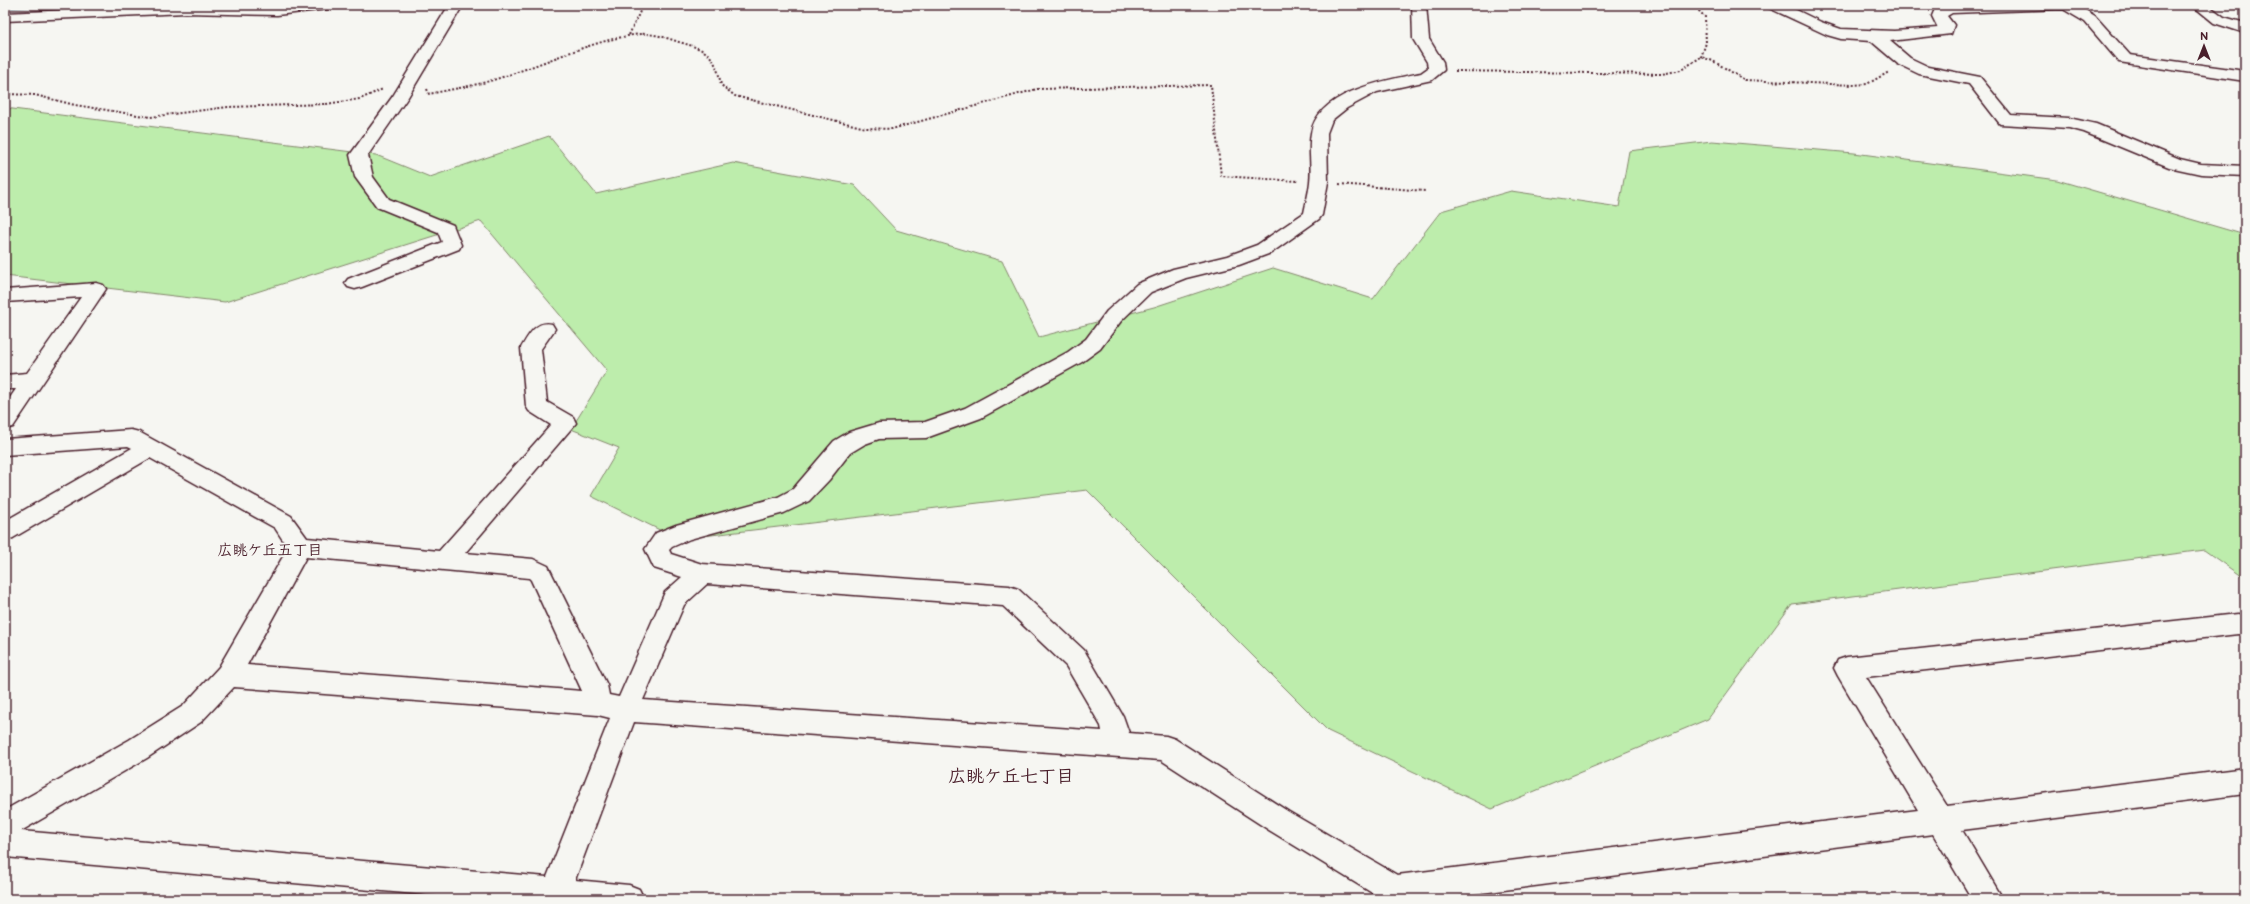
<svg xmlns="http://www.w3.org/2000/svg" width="2250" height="904" viewBox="0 0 2250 904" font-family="'Balsamiq Sans','Klee One',sans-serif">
<rect width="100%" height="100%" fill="#f6f6f2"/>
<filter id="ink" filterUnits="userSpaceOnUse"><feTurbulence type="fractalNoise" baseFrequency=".025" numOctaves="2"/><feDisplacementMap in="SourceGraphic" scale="8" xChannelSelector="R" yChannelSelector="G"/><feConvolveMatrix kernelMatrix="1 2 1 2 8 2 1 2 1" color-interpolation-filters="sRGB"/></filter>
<g filter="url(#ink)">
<path fill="#bdedac" stroke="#84866c" d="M5,108L376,155L430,177L549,136L596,194L733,163L854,185L896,230L1002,261L1039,337L1154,307L1273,268L1373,299L1441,211L1511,191L1619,207L1629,151L1712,141L1854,153L2057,180L2245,235V579L2204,550L1792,604L1708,719L1492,809L1328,731L1087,490L678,539L591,496L619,448L571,429L607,371L481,221L225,302L5,276Z"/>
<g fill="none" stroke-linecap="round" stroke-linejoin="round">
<path stroke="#72919d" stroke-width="5" d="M5,6L47,5"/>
<defs>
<path id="minor" d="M449,5H463L408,97L368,155L373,177L389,199L453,225L461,245L459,249L362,287L355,289L348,287L345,283L348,279L442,242L438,232L377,207L355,177L350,155L393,96Z
M1412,5H1426L1429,39L1443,62L1444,70L1432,80L1377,92L1347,108L1332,120L1327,133L1328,182L1322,215L1319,219L1271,253L1239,265L1186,278L1151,292L1121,321L1100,349L1082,362L981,418L926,438L879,439L865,444L850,453L829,480L809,501L784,513L690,539L672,547L669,550L671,554L702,564L1009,586L1018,589L1084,650L1123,716L1129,733L1166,736L1175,739L1289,812L1397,875L1918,810L1838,676L1834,668L1838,660L1847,657L2238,614L2245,616V636L2238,634L1866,677L1947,806L2245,768V794L1962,830L2003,899H1972L1933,834L1435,899H1382L1269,830L1161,760L634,722L575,880L629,885L639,889L644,899H471L5,857V810L129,740L183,706L219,667L288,548L275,528L150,458L13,538L5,541V521L132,448L128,446L5,455V439L131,430L139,432L291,516L307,538L439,551L551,425L529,411L526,406L521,348C528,336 536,320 552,324L555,329L541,349L547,402L573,417L576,423L465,553L533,559L548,566L607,685L609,695L619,697L665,592L682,577L654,568L645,549L656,533L676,525L778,497L793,489L834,441L849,432L879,423L925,422L965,408L1068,352L1086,339L1107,311L1137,284L1173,269L1227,256L1257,245L1304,213C1306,203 1309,192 1310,182C1312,166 1308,149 1311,133C1318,91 1387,80 1421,73L1428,68L1427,62L1413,39ZM306,557L529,578L531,580L582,691L247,665ZM707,584L1003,606L1066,666L1101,726L1102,731L643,700L684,605ZM234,687L598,715L610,718L547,877L21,831L147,758L201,722Z
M1767,5H1786L1821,22L1841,29L1894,31L1938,28L1932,16L1935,9L1950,5H2077L2095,16L2130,55L2245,71V81L2119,62L2085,22L2063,9L1952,13L1947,16L1954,25L1951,34L1890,41L1910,58L1929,67L1980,77L2011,115L2069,118L2096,124L2180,159L2201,164L2245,166V176L2201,174L2169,167L2084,132L2069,128L2000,124L1969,84L1919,74L1898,64L1871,41L1841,39L1827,35L1769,8Z
M2192,5H2208L2224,17L2245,23V33L2214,23Z
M96,283L103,285L106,289L13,427L5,429V405L16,389H5V375L27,373L81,297L5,302V290Z"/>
<path id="major" d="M176,5H335L328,9L277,15L186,13L5,21V13Z"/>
</defs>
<use href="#minor" stroke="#4a1f2b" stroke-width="3"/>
<use href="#major" stroke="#4a1f2b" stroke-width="3"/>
<path stroke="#4a1f2b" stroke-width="2" stroke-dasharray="2 2" stroke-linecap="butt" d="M1693,5L1705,17L1706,43L1701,57
M629,35L643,5
M1455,71L1662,74L1681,70L1701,57L1713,61L1745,80L1853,85L1867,84L1889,72
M427,89L429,94C448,90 467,87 486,82C537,68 586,41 640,34C653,33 667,38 679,42C708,50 715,54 721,85L735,96L866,128L892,129L1037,89L1211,85L1221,176L1298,181
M5,94L35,95L75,105L150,117L228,107L326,104L360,99L383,89
M1339,184L1425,191"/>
<use href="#minor" fill="#f6f6f2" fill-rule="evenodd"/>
<use href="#major" fill="#f6f6f2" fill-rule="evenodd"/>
</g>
</g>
<g text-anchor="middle" stroke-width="4" stroke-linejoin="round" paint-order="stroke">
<g font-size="15" font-weight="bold" fill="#4a1f2b" stroke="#f6f6f2">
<text x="270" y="555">広眺ケ丘五丁目</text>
</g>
<g font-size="18" font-weight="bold" fill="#4a1f2b" stroke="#f6f6f2">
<text x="1011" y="782">広眺ケ丘七丁目</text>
</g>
</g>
<rect width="2250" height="904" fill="none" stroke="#f6f6f2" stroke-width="20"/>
<rect x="10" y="10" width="2230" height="884" fill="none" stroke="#4a1f2b" stroke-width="1.5" filter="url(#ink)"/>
<g transform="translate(2204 46)" stroke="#f6f6f2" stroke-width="3" paint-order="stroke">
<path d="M0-3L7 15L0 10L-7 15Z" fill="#4a1f2b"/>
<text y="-6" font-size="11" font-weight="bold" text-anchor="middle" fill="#4a1f2b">N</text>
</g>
</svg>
